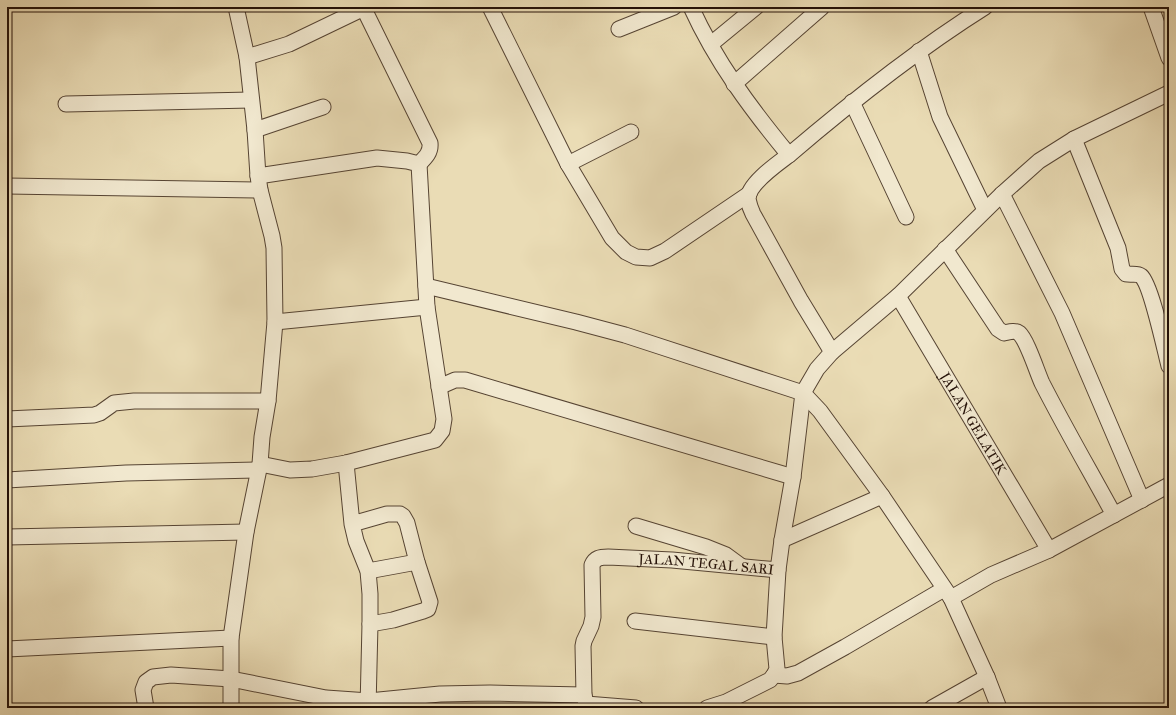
<svg xmlns="http://www.w3.org/2000/svg" width="1176" height="715" viewBox="0 0 1176 715" font-family="'IM FELL Great Primer',serif">
<rect width="100%" height="100%" fill="#eadcb5"/>
<filter id="stains"><feTurbulence type="fractalNoise" baseFrequency=".005" numOctaves="4"/><feColorMatrix values="0 0 0 0 .2 0 0 0 0 .09 0 0 0 0 .02 0 0 0 .5 -.17"/></filter>
<radialGradient id="worn" r=".72"><stop offset=".6" stop-color="#630" stop-opacity="0"/><stop offset="1" stop-color="#630" stop-opacity=".3"/></radialGradient>
<g fill="none" stroke-linecap="round" stroke-linejoin="round">
<defs>
<g id="minor">
<path d="M363,7L430,143C431,152 426,157 419,164"/>
<path d="M490,7L568,164L612,238L626,252L636,257L650,258L665,251L749,194"/>
<path d="M1151,7L1169,58"/>
<path d="M619,29L674,7"/>
<path d="M711,44L756,7"/>
<path d="M919,51L940,117L985,210"/>
<path d="M247,57L289,44L366,7"/>
<path d="M734,84L822,7"/>
<path d="M852,102L906,217"/>
<path d="M66,104L251,100"/>
<path d="M255,130L323,107"/>
<path d="M1074,139L1118,248L1122,269L1126,274C1131,275 1137,273 1141,276C1151,284 1165,351 1169,366"/>
<path d="M789,155C851,102 915,51 985,7"/>
<path d="M568,164L631,132"/>
<path d="M258,176L377,158L407,161L419,164L427,307L444,419L442,431L435,440L346,463L312,469L290,470L260,464"/>
<path d="M7,186L260,190"/>
<path d="M1002,194L1062,313L1142,500"/>
<path d="M945,249L998,329L1004,333C1009,332 1015,330 1019,333C1027,340 1037,372 1042,383C1065,428 1090,471 1114,515"/>
<path d="M426,286L576,322L625,335L803,393L820,411L882,496L951,598L987,677L999,708"/>
<path id="s1" d="M898,296L1049,550"/>
<path d="M275,322L427,307"/>
<path d="M832,352L898,296L1002,194L1039,161L1074,139L1169,93"/>
<path d="M439,387L455,380H465L793,477"/>
<path d="M7,419L94,415L100,413L114,403L134,401H268"/>
<path d="M346,463L352,524L356,541L368,571L370,594V624L393,620L423,611L428,609L430,602L417,562L407,523L403,516L400,514H387L352,524"/>
<path d="M7,480L126,473L258,470"/>
<path d="M636,526L706,547L726,555L741,566"/>
<path d="M7,537L246,532"/>
<path d="M782,540L882,496"/>
<path d="M368,571L417,562"/>
<path d="M951,598L991,575L1049,550L1169,485"/>
<path d="M635,621L774,637"/>
<path d="M7,649L231,638"/>
<path d="M774,675L787,676L798,673L845,647L944,589"/>
<path d="M586,704L636,708"/>
<path d="M146,708L143,690L146,682L153,677L171,675L231,679L326,698L369,701L440,694L490,693L584,695"/>
<path d="M231,708V638L246,532L260,464L262,437L268,401L275,322L274,248L272,236L260,190L258,176L255,130L247,57L236,7"/>
<path d="M368,708L370,624"/>
<path id="s2" d="M587,708L584,695L583,646L584,641L591,626L593,617L592,565C595,558 600,557 608,557L672,560L778,570L782,540L793,477L803,393L817,369L832,352L801,301L753,214C751,210 749,204 748,199C748,184 777,164 789,155C751,109 716,62 691,7"/>
<path d="M707,708L726,702L770,680L774,675L777,669L774,637L778,570"/>
<path d="M932,708L987,677"/>
</g>
</defs>
<use href="#minor" stroke="#564433" stroke-width="17"/>
<use href="#minor" stroke="#f1e8cf" stroke-width="15"/>
</g>
<g text-anchor="middle" stroke-width="3" stroke-linejoin="round" paint-order="stroke">
<g font-size="14" fill="#241108" stroke="#f1e8cf">
<text dy="5" stroke="none"><textPath href="#s1" startOffset="148">JALAN GELATIK</textPath></text>
<text dy="5" stroke="none"><textPath href="#s2" startOffset="263">JALAN TEGAL SARI</textPath></text>
</g>
</g>
<rect width="1176" height="715" fill="none" stroke="#eadcb5" stroke-width="24"/>
<rect x="8" y="8" width="1160" height="699" fill="none" stroke="#241108" stroke-width="2"/>
<rect x="12" y="12" width="1152" height="691" fill="none" stroke="#241108"/>
<rect width="100%" height="100%" filter="url(#stains)"/>
<rect width="100%" height="100%" fill="url(#worn)"/>
</svg>
